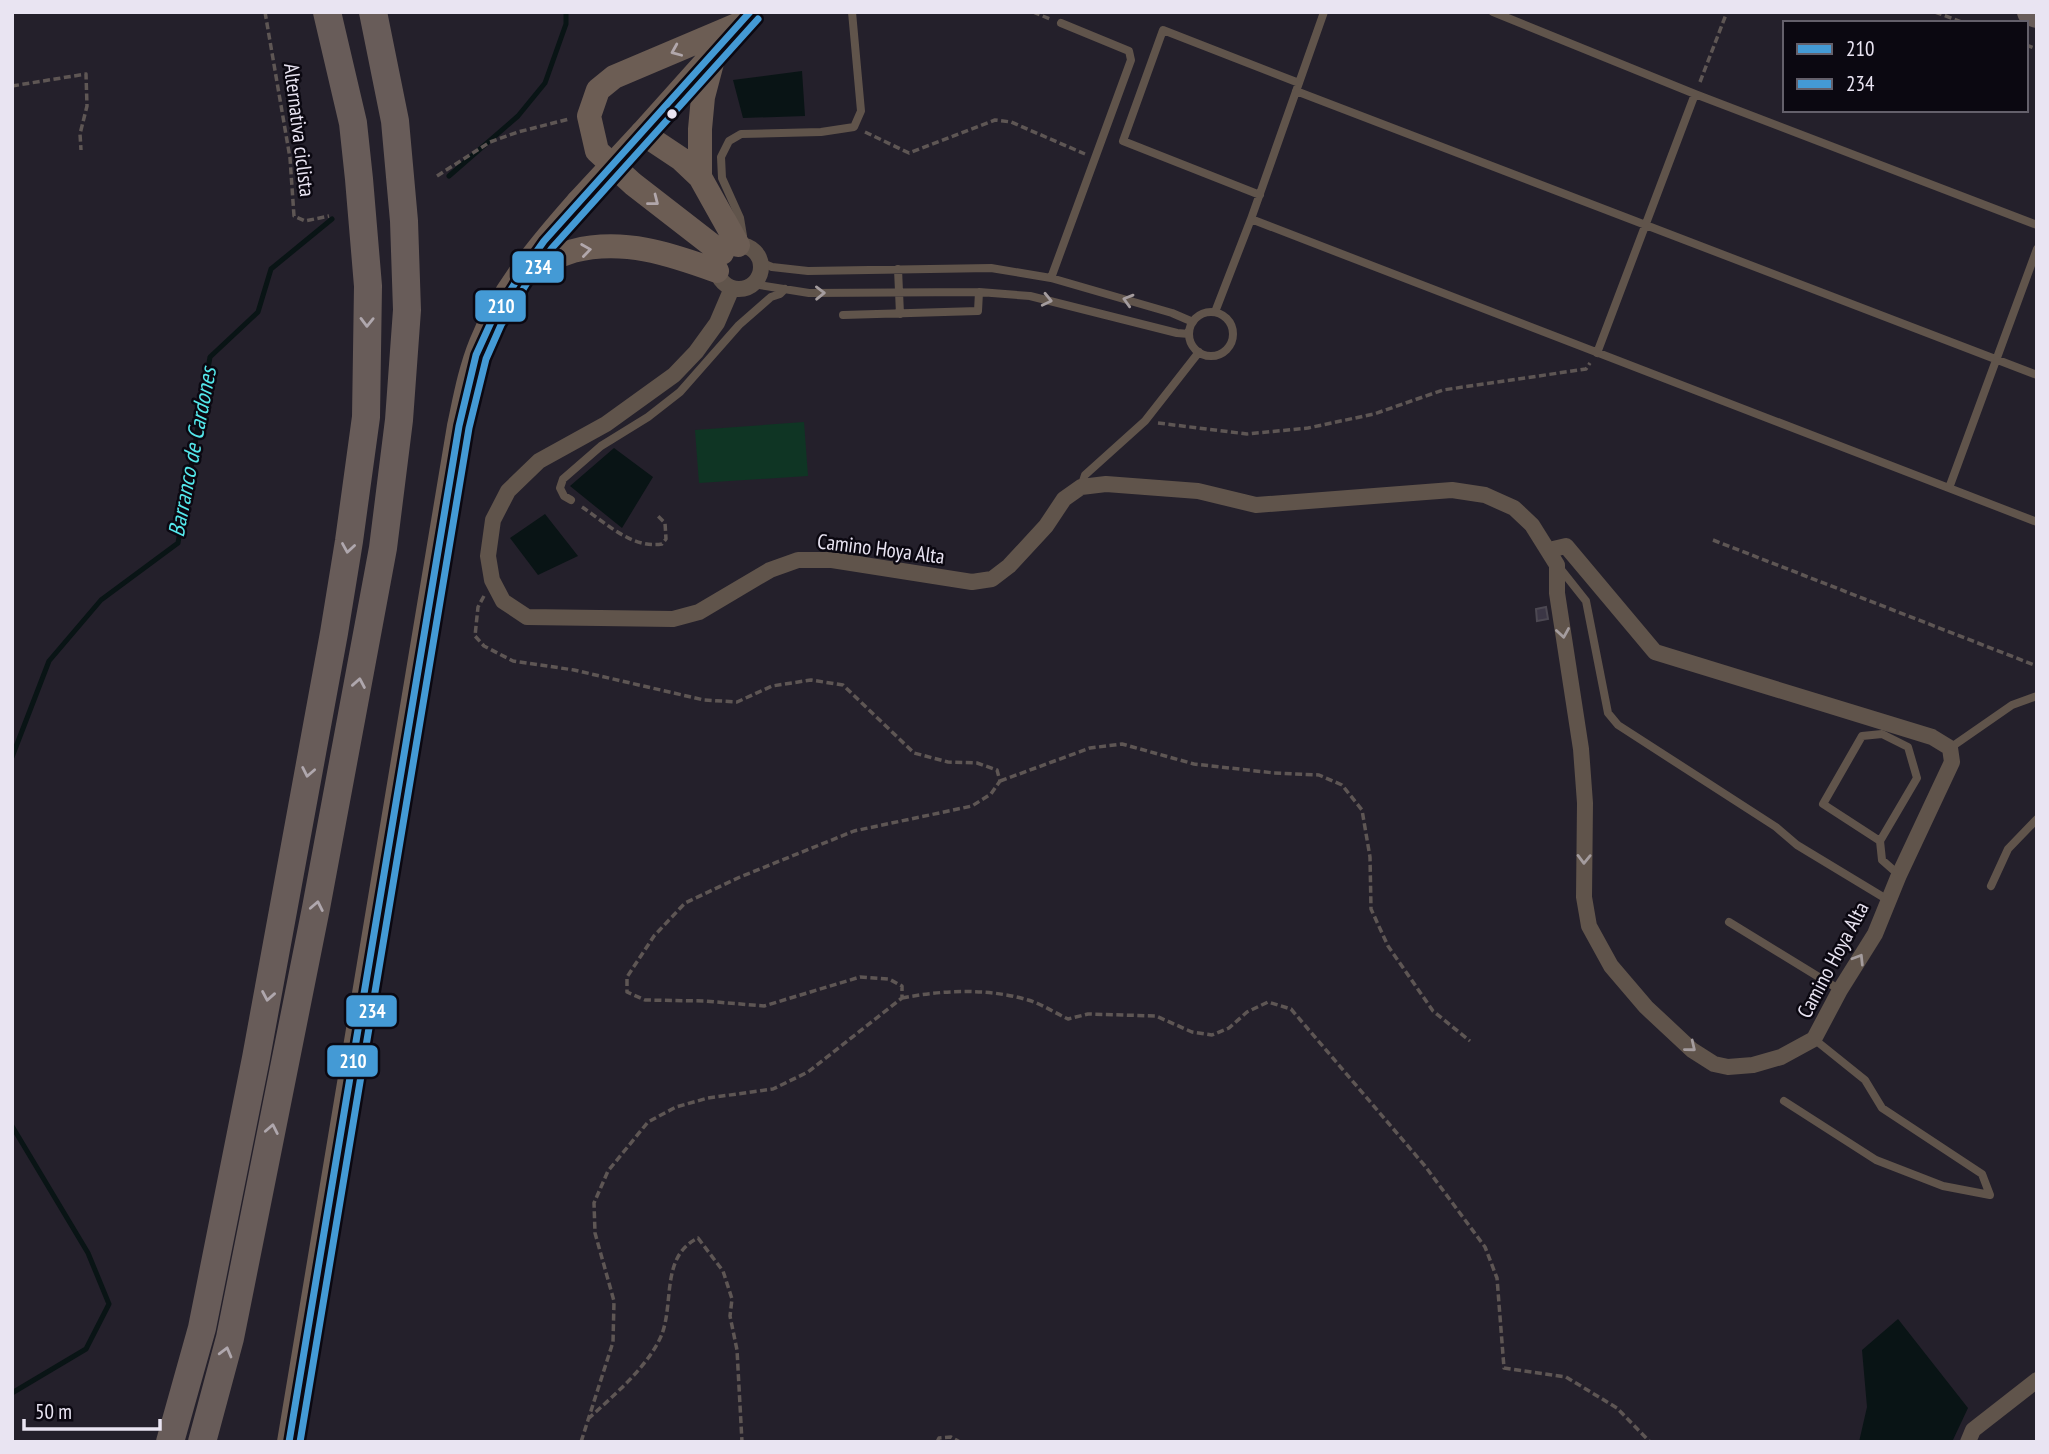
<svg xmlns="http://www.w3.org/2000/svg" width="2049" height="1454" viewBox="0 0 2049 1454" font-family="'PT Sans Narrow',sans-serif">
<rect width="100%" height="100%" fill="#24202b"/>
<path fill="#0f3524" d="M804,422L808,476L699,483L695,430Z"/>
<path fill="#091415" d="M802,71L805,116L743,118L733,80Z
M614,448L653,477L622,528L570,486Z
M545,514L578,556L538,575L510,538Z
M1898,1319L1968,1408L1952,1442H1859L1867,1407L1862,1350Z"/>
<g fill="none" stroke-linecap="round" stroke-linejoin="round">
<path stroke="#091415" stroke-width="5" d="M449,176L518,116L545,83L566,24V12
M12,757L49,661L101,600L178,543L210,357L258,312L271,269L332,219
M12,1126L88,1253L109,1304L86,1349L12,1393"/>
</g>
<path fill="#3b3645" stroke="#4c4852" stroke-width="2" d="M1546,607L1548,619L1537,621L1536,609Z"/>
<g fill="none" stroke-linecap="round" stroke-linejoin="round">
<path stroke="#5e5654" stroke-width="3.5" stroke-dasharray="7 3.5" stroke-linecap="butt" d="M265,12L290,158L294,216L305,221L329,216
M1033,12L1050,19
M1935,12L1964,23
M2026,45L2037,49
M1700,82L1727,12
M12,86L86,74L87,106L80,134L81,150
M865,132L909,153L995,120L1011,122L1085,154
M437,176L490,142L518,132L569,119
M1158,423L1247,434L1308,428L1374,414L1443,390L1586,369L1590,363
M582,507C606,523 632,549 662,544L666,539L665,523L657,515
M1713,540L2037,666
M484,596L478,607L475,636L484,646L513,661L574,670L704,700L737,702L772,686L811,680L843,685L914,753L948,762L977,763L997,770L1000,781L991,794L972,806L854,831L740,877L685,903L654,936L627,977V992L645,1000L704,1001L764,1006L860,977L889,979L902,986V998L808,1072L773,1089L708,1098L676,1107L648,1122L608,1171L594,1203L595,1233L614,1301L613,1342L581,1442
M1000,781L1090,748L1122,744L1194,764L1274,773L1319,775L1342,785L1362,810L1370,857L1371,909L1388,946L1433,1011L1470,1041
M902,998C944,990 987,988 1028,1000C1042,1004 1055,1013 1068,1019L1088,1014L1156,1016L1192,1032L1212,1035L1229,1028L1247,1012L1268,1002L1291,1009L1425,1166L1485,1247L1497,1278L1504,1368L1566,1377L1617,1408L1650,1442
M588,1419C613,1396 649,1366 662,1334C674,1301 661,1256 698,1238L723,1271L732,1299L730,1316L737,1350L742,1442
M937,1442L939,1438L951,1437L960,1442"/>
<path stroke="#60544b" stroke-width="8" d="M1493,12L1695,94L2037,225
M1296,91L2037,375
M1260,195L1123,141L1163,30L1299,83
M1251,219L2037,522
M743,236L740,218L722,178L721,157L729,141L741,134L821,132L854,127L861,111L852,12
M760,262L772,267L808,271L991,268L1051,278L1172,313L1193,322
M898,269L900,314
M1051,278L1131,60L1129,51L1061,23
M753,284L809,293L979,292L1030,296L1177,333L1189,334
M1215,312L1251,219L1324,12
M1189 334a22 22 0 1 1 44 0a22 22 0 1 1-44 0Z
M843,315L978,311L979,292
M1597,353L1695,94
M1081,487L1085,475L1145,421L1199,352
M1949,488L2037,249
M571,500L564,496L560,488L563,479L601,446L648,417L680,392L739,325L771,297L780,294L785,289
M1559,567L1586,601L1608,713L1618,725L1776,827L1797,845L1888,900
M1950,748L2012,705L2037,696
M1880,841L1823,804L1862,736L1882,734L1908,747L1917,778L1880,841L1882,860L1899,875
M1991,886L2008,849L2037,819
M1729,922L1840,990
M1784,1101L1876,1160L1943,1186L1990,1195L1982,1174L1882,1108L1865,1080L1814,1039"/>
<path stroke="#60544b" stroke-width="16" d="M717 267a22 22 0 1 1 44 0a22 22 0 1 1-44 0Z
M732,288L717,323L696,352L674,375L606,424L539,461L508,491L493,520L488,556L492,580L503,601L527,617L673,619L699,612L770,570L798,560H832L972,582L992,579L1009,566L1046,526L1064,499L1081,487L1106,484L1198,491L1256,505L1452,490L1485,495L1514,508L1532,525L1557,565V593L1581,749L1585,803L1584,897L1589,926L1611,966L1646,1007L1692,1050L1714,1064L1728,1067L1753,1065L1781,1057L1814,1039L1840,990L1875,934L1899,875L1952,762L1950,748L1932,737L1655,652L1566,546L1549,550
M1968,1442L1973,1430L2037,1380"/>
<path stroke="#6c5d54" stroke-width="24" d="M737,27L642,133L681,159L700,177L738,245
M700,177V129L703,97L713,59
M722,253L633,184L597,151L589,116L598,90L614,77L739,24
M522,271C539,265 556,256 573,251C623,238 670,254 717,271
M289,1442L459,426C465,398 470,370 481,343C502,290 540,245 578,202"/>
<path stroke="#685c59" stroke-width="28" d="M2031,12L2037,14
M170,1442L202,1328L256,1058L334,633L349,541L366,417L368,286L359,179L353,123L327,12
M202,1442L230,1338L316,908L383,548L399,420L407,310L404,221L395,121L373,12"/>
<path stroke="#6c5d54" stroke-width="24" d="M578,202L642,133"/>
<defs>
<path id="bus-1" d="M289,1442L459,426L476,355L492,320L522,272L544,241L750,12"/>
<path id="bus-2" d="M300,1442L469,428L486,359L501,325L530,278L552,248L758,19"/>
</defs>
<use href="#bus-1" stroke="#0b0811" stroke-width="12"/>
<use href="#bus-2" stroke="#0b0811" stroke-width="12"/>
<use href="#bus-1" stroke="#449ad5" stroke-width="7"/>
<use href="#bus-2" stroke="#449ad5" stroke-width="7"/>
</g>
<defs><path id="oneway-chevron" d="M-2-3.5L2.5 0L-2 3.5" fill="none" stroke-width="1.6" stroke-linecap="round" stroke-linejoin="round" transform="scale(1.75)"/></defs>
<g stroke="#b1a7ab">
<use href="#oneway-chevron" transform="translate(676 51) rotate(157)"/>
<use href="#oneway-chevron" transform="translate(654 201) rotate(38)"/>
<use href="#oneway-chevron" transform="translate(586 250) rotate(-8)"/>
</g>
<g stroke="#a49c9e">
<use href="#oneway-chevron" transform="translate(820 293) rotate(-1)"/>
<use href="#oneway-chevron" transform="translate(1047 300) rotate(13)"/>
<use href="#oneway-chevron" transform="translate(1128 300) rotate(-164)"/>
<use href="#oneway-chevron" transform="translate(1563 633) rotate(81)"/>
<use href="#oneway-chevron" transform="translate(1584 859) rotate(91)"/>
<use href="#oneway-chevron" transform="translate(1859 959) rotate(-58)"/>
<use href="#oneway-chevron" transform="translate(1691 1047) rotate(39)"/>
</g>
<g stroke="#afa7ad">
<use href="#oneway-chevron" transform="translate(367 322) rotate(91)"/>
<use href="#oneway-chevron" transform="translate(348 548) rotate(99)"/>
<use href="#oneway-chevron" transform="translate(359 683) rotate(-80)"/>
<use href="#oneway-chevron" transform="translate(308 772) rotate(101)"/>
<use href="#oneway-chevron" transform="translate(317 906) rotate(-79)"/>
<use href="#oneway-chevron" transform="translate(268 996) rotate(100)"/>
<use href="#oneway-chevron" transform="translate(272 1129) rotate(-79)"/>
<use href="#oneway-chevron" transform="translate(226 1352) rotate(-75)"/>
</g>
<circle fill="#e9e4f2" stroke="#0b0811" stroke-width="2.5" cx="672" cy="114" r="6"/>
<g text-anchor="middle" stroke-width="5" stroke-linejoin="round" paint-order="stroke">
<g font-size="21" fill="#e9e4f2" stroke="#0b0811">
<text transform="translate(299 130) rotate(83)" y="7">Alternativa ciclista</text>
<text transform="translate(881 549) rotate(7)" y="7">Camino Hoya Alta</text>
<text transform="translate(1833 960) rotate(-62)" y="7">Camino Hoya Alta</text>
</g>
<g font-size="23" font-style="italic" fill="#54e8eb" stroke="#0b0811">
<text transform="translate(192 452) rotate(-79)" y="8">Barranco de Cardones</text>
</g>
</g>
<g stroke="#0b0811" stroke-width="2.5">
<rect x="511" y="250" width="54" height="34" rx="7" fill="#449ad5"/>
<rect x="474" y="289" width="53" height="34" rx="7" fill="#449ad5"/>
<rect x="345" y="994" width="53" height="34" rx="7" fill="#449ad5"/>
<rect x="326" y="1044" width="53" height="34" rx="7" fill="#449ad5"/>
</g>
<g font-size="19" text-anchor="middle" font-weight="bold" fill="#fff">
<text x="538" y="274">234</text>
<text x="501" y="313">210</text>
<text x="372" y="1018">234</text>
<text x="353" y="1068">210</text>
</g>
<rect width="2049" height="1454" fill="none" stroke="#e9e4f2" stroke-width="28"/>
<rect x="1783" y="21" width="245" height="91" fill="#0b0811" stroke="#64606b" stroke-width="2"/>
<rect x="1797" y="44" width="35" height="10" fill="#449ad5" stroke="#64606b" stroke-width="2"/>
<text x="1846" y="56" font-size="21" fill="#e9e4f2">210</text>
<rect x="1797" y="79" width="35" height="10" fill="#449ad5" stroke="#64606b" stroke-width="2"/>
<text x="1846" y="91" font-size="21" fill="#e9e4f2">234</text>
<path d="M24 1419v10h136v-10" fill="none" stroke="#e9e4f2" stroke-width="3.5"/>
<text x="35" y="1419" font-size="21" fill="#e9e4f2" stroke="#0b0811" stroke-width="5" paint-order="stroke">50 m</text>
</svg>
